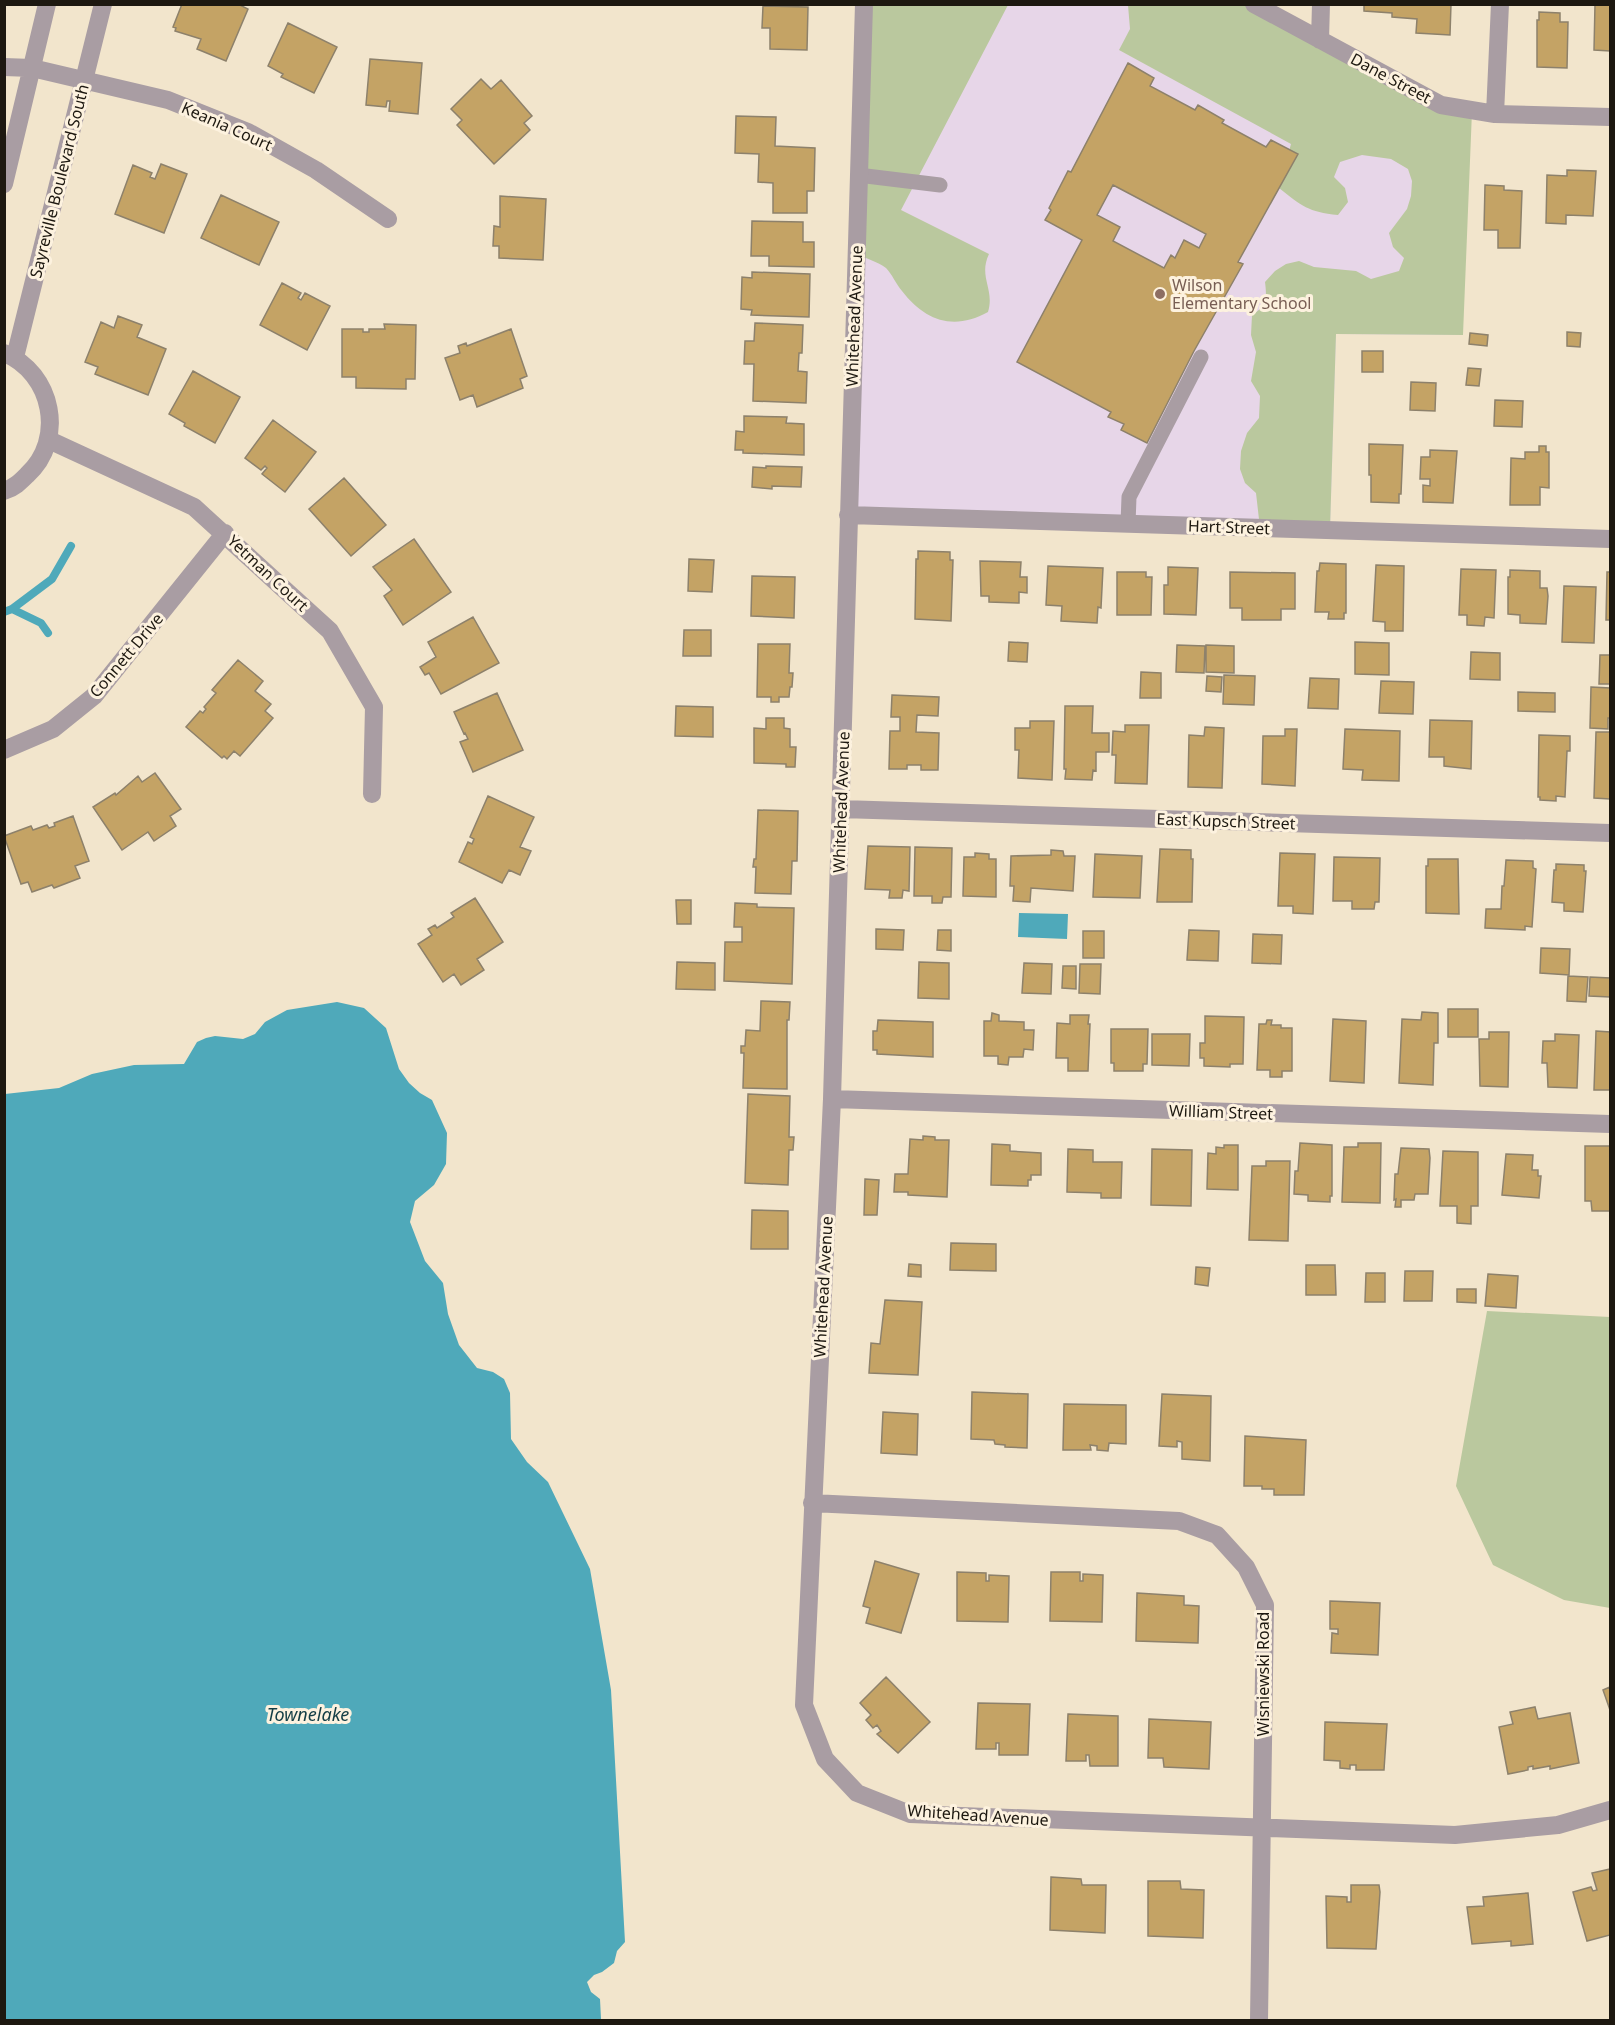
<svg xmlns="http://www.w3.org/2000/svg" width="1615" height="2025" viewBox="0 0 1615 2025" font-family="'Noto Sans',sans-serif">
<rect width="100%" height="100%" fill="#f2e5cc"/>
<path fill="#e7d6e8" d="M864,5H1254L1441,105L1463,335L1336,334L1330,530L848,515Z"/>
<path fill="#bac89e" d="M864,5H1008L901,210L989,254C978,277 995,289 988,312C954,331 925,321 902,291C896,284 892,274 886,268C878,262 865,258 856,254Z
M1128,5H1254L1472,111L1463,335L1336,334L1330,530L1260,528L1256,493L1245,483L1240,469L1241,451L1247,433L1259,418L1260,396L1251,381L1256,352L1251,335L1252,315C1267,306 1267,298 1265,282L1275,271L1286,264L1299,261L1314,267L1356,271L1371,279L1399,271L1404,258L1393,247L1389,233L1407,209L1411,196L1412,181L1408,169L1391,159L1362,155L1340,162L1334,177L1345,188L1348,202L1338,215C1308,212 1302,206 1279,188L1291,144L1119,50L1130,29Z
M1487,1311L1610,1317V1608L1564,1600L1493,1565L1456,1486Z"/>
<path fill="#4fa9ba" d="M1019,913L1068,914L1067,939L1018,937Z
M337,1002L364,1008L386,1028L399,1069L409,1083L420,1093L432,1100L447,1133L446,1164L434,1185L415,1201L410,1222L425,1261L443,1283L448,1314L459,1345L477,1368L493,1372L504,1379L510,1393L511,1439L527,1462L548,1482L590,1569L611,1690L625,1942L617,1951L614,1963L602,1972L594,1975L587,1982L591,1992L600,1999L601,2019L5,2020V1094L59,1088L92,1074L134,1065L184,1064L197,1042L206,1038L215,1036L243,1039L255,1034L265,1022L287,1010Z"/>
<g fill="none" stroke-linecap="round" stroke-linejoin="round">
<path stroke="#4fa9ba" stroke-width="8" d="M12,609L41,623L48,633
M4,612L12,609L52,579L71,546"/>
</g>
<path fill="#c4a365" stroke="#8d816b" stroke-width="1.5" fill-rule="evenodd" d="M182,4H238L248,9L226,61L197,49L201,39L175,31L176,28L173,27Z
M1364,4H1451L1450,35L1416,33L1417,19L1392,17V13L1364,11Z
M1595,4H1610V51L1594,50Z
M763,6L808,7L807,50L770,49V28H762Z
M1539,12L1560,13V22H1568L1567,68L1537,67V20H1539Z
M288,23L337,47L314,93L281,77L283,74L268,66Z
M370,59L422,63L418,114L389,111L390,101H387L386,107L366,105Z
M1128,63L1154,78L1150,86L1195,110L1198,105L1224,120L1222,123L1266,147L1271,140L1298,154L1238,262L1243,264L1194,351L1147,443L1121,430L1124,424L1108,417L1111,412L1017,362L1082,240L1045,220L1051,210L1049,208L1068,171L1071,172ZM1113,185L1206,234L1199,248L1184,240L1175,258L1171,255L1164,268L1113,241L1120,227L1097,215Z
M481,79L491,89L501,80L532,116L524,123L530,130L494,164L457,125L462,120L451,109Z
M736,116L776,117L775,146L815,148L814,191H807V213H773V183L758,182L759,154L735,153Z
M161,164L187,174L164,233L115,214L133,165L152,173L150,177L155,179Z
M1567,170L1596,171L1593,216L1566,215V224L1546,223L1547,175L1567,176Z
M1485,185L1504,186V190L1522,191L1520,248H1498V230H1484Z
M221,195L279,222L259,265L201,238Z
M500,196L546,199L543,260L499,258V246H493L494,226L500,227Z
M752,221L803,222V242H814V267L769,266V256H751Z
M752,272L810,274L809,317L751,315L752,310L741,309L742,277L752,278Z
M282,283L301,293L298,298L301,300L305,293L330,306L307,350L260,325Z
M118,316L142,325L137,337L166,349L148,395L95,374L98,367L85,362L101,322L114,328Z
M755,323L803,325L802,353H799L798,371L807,372L806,403L753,401L754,364H744L745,341H754Z
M384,324L416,325L415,379H406V389L356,388V377H342V329H363V332H369V329H385Z
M511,329L527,376L520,379L523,388L477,407L473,395L460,400L445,358L460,353L458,346L466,343L467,346Z
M1567,332L1581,333L1580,347L1567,346Z
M1470,333L1488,335L1487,346L1469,344Z
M1362,351H1383V372H1362Z
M1468,368L1481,369L1479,386L1466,385Z
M193,371L240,397L215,443L184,426L185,423L169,414Z
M1411,382L1436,383L1435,411L1410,410Z
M1495,400L1523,401L1522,427L1494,426Z
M744,416L787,417L786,423L804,424V455L743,453V450H735L736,431L744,432Z
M273,420L316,452L285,492L262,474L267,468L265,466L261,470L245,458Z
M1369,444L1403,445L1401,494H1399V503L1371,502V475H1369Z
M1539,446H1546V452H1549V488L1540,487V505H1510L1511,458L1525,459V452H1539Z
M1430,450L1457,451L1453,503L1423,502V485L1430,486V479H1420L1421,457H1430Z
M766,466L802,467L801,487L772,486V489L752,487L753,467L766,468Z
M344,478L386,525L351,556L309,509Z
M414,539L451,592L403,625L384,596L392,590L373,567Z
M918,551L950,552V560H953L951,621L915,619L916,559H918Z
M689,559L714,560L712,592L688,591Z
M980,561L1021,562L1020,577H1027V593L1019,592V603L989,602V596H981Z
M1320,563L1346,564V613H1344V619H1328L1329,612H1315L1317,571H1319Z
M1376,565L1404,566L1403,631H1385V622L1373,621Z
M1048,566L1103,568L1101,608L1098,607L1097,623L1061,621L1062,606L1046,605Z
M1168,567L1198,568L1196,615L1164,614V585H1168Z
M1461,569L1496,570L1494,618L1485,617L1484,626L1467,625V615H1459Z
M1510,570L1540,571V588H1547L1548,596L1546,624L1520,623V615L1508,614V577H1510Z
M1117,572H1146V577H1152L1151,615H1117Z
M1230,572L1295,573V609H1281V620H1242V608H1230Z
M1607,572H1610V620H1606Z
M752,576L795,577L794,618L751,616Z
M1564,586L1596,587L1594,643L1562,642Z
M473,617L499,663L441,694L429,673L425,675L420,667L436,657L428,642Z
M684,630H711V656H683Z
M1009,642L1028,643L1027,662L1008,661Z
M1355,642L1389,643V675L1355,674Z
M758,644H790L789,673H793L792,687H790L789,697H779V702H771V697H757Z
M1177,645L1205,646L1204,673L1176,672Z
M1206,645L1234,646V673L1206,672Z
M1471,652L1500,653V680L1470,679Z
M1600,655H1610V684H1599Z
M238,660L263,681L255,691L271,704L265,711L273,718L240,756L234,751L227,759L224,756L222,758L186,727L200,711L203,713L206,709L204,707L216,693L212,690Z
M1141,672L1161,673V698H1140Z
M1224,675L1255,676L1254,705L1223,704Z
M1207,676L1222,677L1221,692L1206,691Z
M1310,678L1339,679L1338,709L1308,708Z
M1381,681L1414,682L1413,714L1379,713Z
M1591,687L1610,688V718H1608V729L1590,728Z
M1518,692L1555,693V712L1518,711Z
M497,693L523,750L473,772L460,742L468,739L465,733L464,734L454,712Z
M892,695L939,697L938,716L917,715L916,732L939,733L938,770H921V765H907V769H889L890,731H900V717H891Z
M676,706L713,707V737L675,736Z
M1065,706H1093L1092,733H1109V752H1096V771L1093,770L1092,780L1065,779L1066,769H1064Z
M766,718H784V728L790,729V747H796L795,767H786V764L754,763V728L766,729Z
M1430,720L1472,721L1471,769L1444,766V757H1429Z
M1030,721H1054L1052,780L1018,778L1019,750H1015V728H1030Z
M1125,725H1149L1147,784L1115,783L1116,755H1112L1113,731L1125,732Z
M1205,727L1224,728L1222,788L1188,787L1189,735L1204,736Z
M1285,729H1297L1295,786L1262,784L1263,736H1285Z
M1345,729L1400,731L1399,781L1362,780L1363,770L1343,769Z
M1596,732H1610V799L1594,798Z
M1539,735L1570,736V751H1567L1565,797L1556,796V801L1540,800V797H1538Z
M155,773L181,809L170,816L176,826L154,841L148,832L122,850L93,807L115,793L116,795L138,776L142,782Z
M488,796L534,817L520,847L531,851L520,875L509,870L502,883L459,862L468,842L472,844L474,839L470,837Z
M758,810L798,811L797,861H792L791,894L755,893L756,867H753L754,859H756Z
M73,816L89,861L75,866L80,878L54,888L52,885L32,892L28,882L21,884L4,836L31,826L33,830L47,825L49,828L55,826L54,823Z
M868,846L910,847L909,891L903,890L902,898H889L890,890L865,889Z
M915,847L952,848L951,897H943L942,903H932V896H914Z
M1160,849L1191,850V859H1193L1192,902H1157Z
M1051,850L1063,851L1064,856H1075L1073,891L1031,888L1030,902L1013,901L1014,886H1010L1011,856L1051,855Z
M975,853L989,854V859H996V897L963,896L964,857H975Z
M1280,853L1315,854L1313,914L1293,913V906H1278Z
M1095,854L1142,856L1140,898L1093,897Z
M1334,857L1380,858L1379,902H1375L1374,909H1352V901H1333Z
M1428,859H1458L1459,914L1426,913V866H1428Z
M1506,860L1533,861V868L1536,869L1532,927L1525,926V930L1485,928L1486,909H1501L1502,886H1504Z
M1556,864L1584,865V871H1586L1583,912L1564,911V903L1552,902L1554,870H1556Z
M475,898L503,942L477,959L484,970L461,985L454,974L443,982L418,944L432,935L428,929L435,925L437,928L454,917L451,913Z
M676,900H691V924H677Z
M735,903L757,904V907L794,908L792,984L724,981L725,942H742V927H734Z
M876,929L904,930L903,950L876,949Z
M938,930H951V951L937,950Z
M1189,930L1219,931L1218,961L1187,960Z
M1083,931H1104V958H1083Z
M1253,934L1282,935L1281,964L1252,963Z
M1541,948L1570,949L1569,975L1540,973Z
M677,962L715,963V990L676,989Z
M919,962L949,963V999L918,998Z
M1024,963L1052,964L1051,994L1022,993Z
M1080,964H1101L1100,994L1079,993Z
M1063,966H1076V989L1062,988Z
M1568,976L1588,977L1586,1002L1567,1001Z
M1590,977L1610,978V997L1589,996Z
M761,1001L790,1002L789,1020H787V1089L743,1088L744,1053H741V1046H745L746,1030L760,1031Z
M1448,1009H1478V1037H1448Z
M1422,1012L1438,1013V1043H1434L1433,1085L1399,1083L1402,1019L1421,1020Z
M992,1013L999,1015V1021L1024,1022V1030H1034L1033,1050L1024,1049L1023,1057H1009L1008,1065L998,1064V1056H984V1021H991Z
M1070,1015H1089L1088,1024H1090L1088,1071H1068V1058H1056L1057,1023L1070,1024Z
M1205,1016L1244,1017L1243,1064H1230V1067L1204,1066V1058H1200V1043H1205Z
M1333,1019L1366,1021L1364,1083L1330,1081Z
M878,1020L933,1022V1057L877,1054V1050H873V1031H877Z
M1267,1020H1272L1271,1025H1281V1028H1292V1071H1282V1077H1270V1070H1257L1259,1024H1266Z
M1111,1029H1148L1147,1064H1143V1071H1114V1063H1111Z
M1596,1031L1610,1032V1090H1594Z
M1489,1032H1509L1508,1087L1480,1086L1479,1039H1489Z
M1152,1034H1190L1189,1066L1152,1065Z
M1555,1034L1579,1035L1577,1088L1548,1087L1547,1063H1542L1543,1041H1555Z
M748,1094L790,1096L789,1137H794L793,1150H789L788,1185L745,1183Z
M923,1136L935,1137V1140H949L947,1197L908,1195V1192H894L895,1174H908L910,1139L923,1140Z
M1300,1143L1332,1145V1196H1330V1202L1308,1201V1195L1294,1194L1295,1171H1298Z
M1358,1143H1381L1380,1203L1342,1202L1344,1147H1358Z
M992,1144L1010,1145V1151L1041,1153V1175H1031V1180H1028V1186L991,1185Z
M1224,1145H1238V1190L1207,1189L1208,1153L1216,1154V1147L1224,1148Z
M1585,1146H1610V1211H1592L1591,1201H1585Z
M1401,1148L1429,1149L1430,1158L1428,1194H1415L1414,1200H1401V1207H1395L1396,1199L1394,1200L1395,1174H1398Z
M1068,1149L1093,1150V1162H1122L1121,1198H1101V1193L1067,1192Z
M1152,1149L1192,1150L1191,1206L1151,1205Z
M1443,1151L1478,1152V1206H1471V1224L1457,1223V1206H1440Z
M1506,1154L1533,1155L1532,1170H1538V1176H1541L1539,1198L1502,1195Z
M1266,1161H1290L1288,1241L1249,1240L1252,1166H1266Z
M865,1179L879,1180L877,1215H864Z
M752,1210L788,1211V1249H751Z
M951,1243L996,1244V1271L950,1270Z
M909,1264L921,1265V1277L908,1276Z
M1306,1265H1335L1336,1295H1306Z
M1196,1267L1210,1268L1208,1286L1195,1284Z
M1405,1271H1433L1432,1301H1404Z
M1366,1273H1385V1302H1365Z
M1488,1274L1518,1276L1516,1308L1485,1306Z
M1457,1289H1476V1303L1457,1302Z
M885,1300L922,1302L918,1375L869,1373L871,1343L880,1344Z
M972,1392L1028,1394L1027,1448L1005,1447V1445L995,1444L994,1440L971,1439Z
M1162,1394L1211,1396L1210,1461L1182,1459V1442L1177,1441V1447L1159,1446Z
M1064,1404L1126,1405V1444L1109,1443L1108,1451L1097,1450V1446L1090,1445L1091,1450H1063Z
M883,1412L918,1414L917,1455L881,1453Z
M1245,1436L1306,1440L1304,1495H1274V1489H1262V1486H1244Z
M875,1561L919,1574L901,1633L866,1623L870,1608L863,1606Z
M957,1572L986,1573V1581H989V1575L1009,1576L1008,1622L957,1621Z
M1051,1572H1080V1581H1083V1574L1103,1575L1102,1622L1050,1621Z
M1137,1593L1184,1596V1605L1199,1606L1198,1643L1136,1641Z
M1330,1601L1380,1603L1378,1655L1331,1653L1332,1633L1338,1634V1629H1330Z
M886,1677L930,1722L898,1753L877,1734L881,1731L877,1725L873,1728L866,1720L871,1715L860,1703Z
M1610,1687V1710L1603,1690Z
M978,1703L1030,1704L1028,1755H999V1743H996V1749H976Z
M1535,1707L1538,1719L1570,1713L1579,1763L1550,1769V1766L1533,1769V1766L1528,1767V1770L1508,1774L1499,1727L1513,1724L1510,1712Z
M1068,1714L1118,1716V1766H1090L1089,1755H1086V1761H1066Z
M1149,1719L1211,1722L1209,1769L1164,1767L1163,1758H1148Z
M1325,1722L1387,1724L1384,1770H1356V1765H1350V1769L1340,1768V1761L1324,1760Z
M1610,1869V1935L1587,1941L1573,1892L1591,1887L1593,1891L1597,1890L1592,1873Z
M1051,1877L1081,1879L1082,1885H1106L1105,1933L1050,1930Z
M1148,1881H1180L1181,1889L1204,1890L1203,1938L1148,1936Z
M1351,1885H1379L1380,1892L1376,1949L1327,1948L1326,1896L1347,1897V1902H1351Z
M1528,1893L1533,1944L1511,1946V1941L1472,1944L1467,1907L1484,1906L1483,1897Z"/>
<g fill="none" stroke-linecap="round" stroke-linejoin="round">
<path stroke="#a99da3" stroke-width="15" d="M858,175L940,185
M1128,524L1129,497L1201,357"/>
<path stroke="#a99da3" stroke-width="18" d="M864,4L832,1099L804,1705L825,1759L857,1793L910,1814L1455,1835L1558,1825L1610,1810
M1254,4L1441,105L1495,114L1610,117
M1320,40L1321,4
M4,67L32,68L168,100L248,132L316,170L388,219
M1495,114L1500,4
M4,184L47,4
M4,353C53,373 66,440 27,475C20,482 14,488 4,491
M15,357L103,4
M49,440L194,507L330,631L374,707L372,794
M848,515L1610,539
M4,750L53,729L94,696L225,533
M841,809L1610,833
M832,1099L1610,1124
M812,1503L1179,1521L1217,1535L1246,1567L1265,1605L1259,2020"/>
</g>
<circle fill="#8d6e63" stroke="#fdf2df" stroke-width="2" cx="1160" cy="294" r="6"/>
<g text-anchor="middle" stroke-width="6" stroke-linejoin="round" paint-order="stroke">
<g font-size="16" fill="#1d1810" stroke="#fdf2df">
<text transform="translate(1391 78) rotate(28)" y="6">Dane Street</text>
<text transform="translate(227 126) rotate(24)" y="6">Keania Court</text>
<text transform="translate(59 181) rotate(-76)" y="6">Sayreville Boulevard South</text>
<text transform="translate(854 316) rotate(-88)" y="6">Whitehead Avenue</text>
<text transform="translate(1229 527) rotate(2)" y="6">Hart Street</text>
<text transform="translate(268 573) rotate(43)" y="6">Yetman Court</text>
<text transform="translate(126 655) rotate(-50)" y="6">Connett Drive</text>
<text transform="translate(841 802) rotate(-88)" y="6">Whitehead Avenue</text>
<text transform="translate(1226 821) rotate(2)" y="6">East Kupsch Street</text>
<text transform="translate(1221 1112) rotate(2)" y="6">William Street</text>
<text transform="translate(823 1287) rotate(-87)" y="6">Whitehead Avenue</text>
<text transform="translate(1263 1674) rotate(-90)" y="6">Wisniewski Road</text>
<text transform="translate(978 1815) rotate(4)" y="6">Whitehead Avenue</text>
</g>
<g font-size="16" fill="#785e54" stroke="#fdf2df" text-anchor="start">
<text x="1172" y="291">Wilson<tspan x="1172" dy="18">Elementary School</tspan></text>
</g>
<g font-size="18" font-style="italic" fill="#133d45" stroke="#fdf2df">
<text x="308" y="1721">Townelake</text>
</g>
</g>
<rect width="1615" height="2025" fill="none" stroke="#1d1810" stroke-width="12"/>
</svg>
